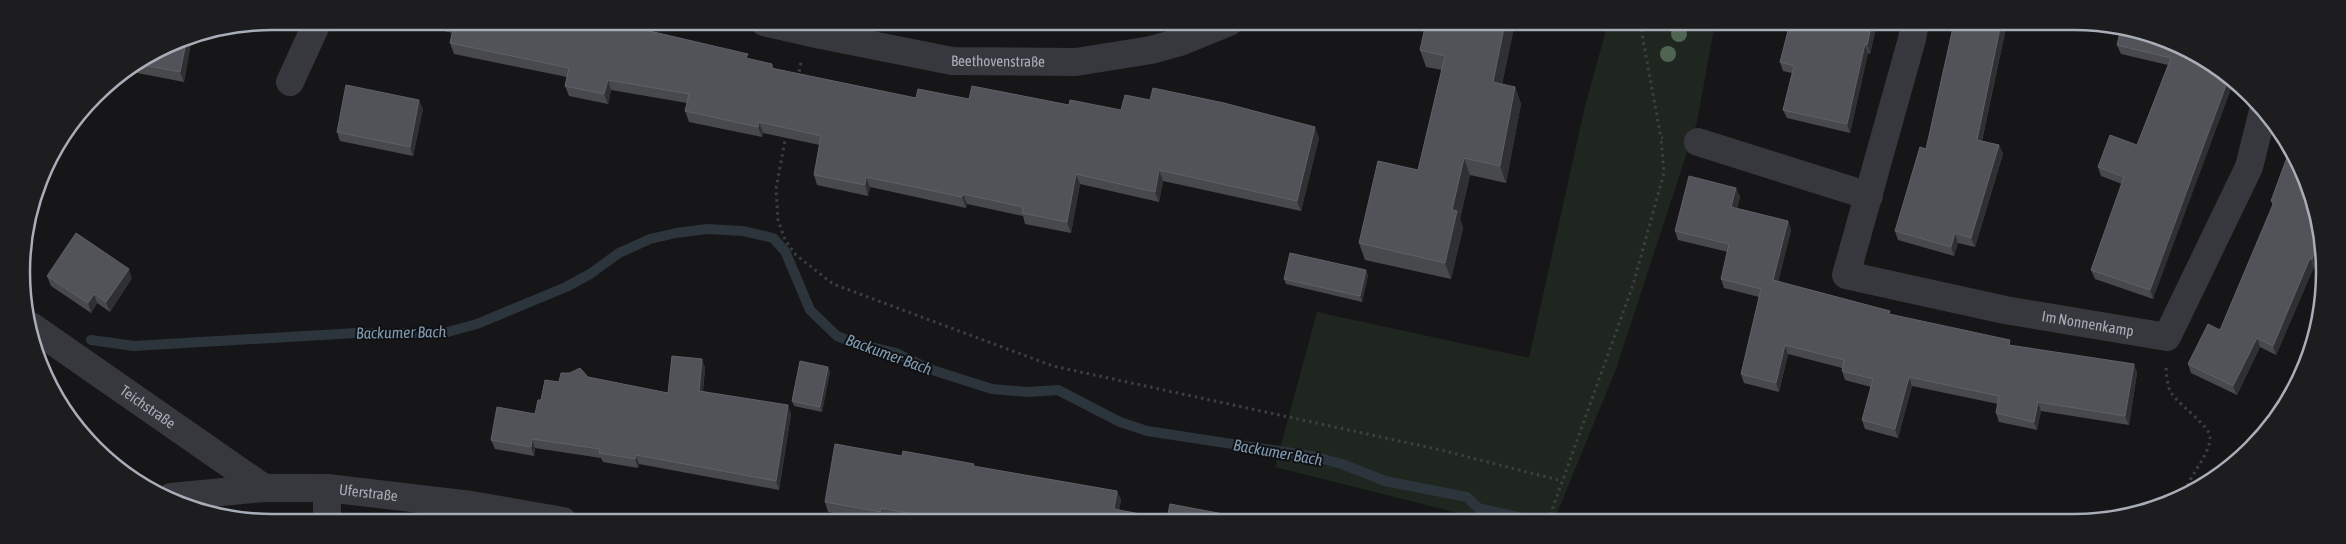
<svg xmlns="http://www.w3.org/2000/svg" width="2346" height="544" viewBox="0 0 2346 544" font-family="'Asap Condensed',sans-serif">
<rect width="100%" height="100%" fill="#161618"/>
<path fill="#1e261f" d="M1608,23H1715L1697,122L1616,369L1554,521H1490L1275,467L1317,312L1529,358L1585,106Z"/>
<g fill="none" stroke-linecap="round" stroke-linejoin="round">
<path stroke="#2c353c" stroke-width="10" d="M91,340L134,346L356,333H444L477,324L566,287L590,274L619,253L650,239L676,233L707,229L743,231L773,238L785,251L810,310L837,336L855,343L896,353L929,369L992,389L1028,392L1058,390L1120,422L1147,431L1312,456L1342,464L1385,481L1467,497L1478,508L1532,520"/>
<path stroke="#3d3f44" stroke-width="3" stroke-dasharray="2.5 4" stroke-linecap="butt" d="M1640,23L1661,138H1663
M798,78L801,62
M786,135L776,189L778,220L785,240L796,255L833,284L1053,366L1441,450L1562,481
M2166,368C2167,376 2167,388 2172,394C2180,406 2210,426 2210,437C2210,457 2187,476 2184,497
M1548,521L1633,285L1664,173L1661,138"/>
<g stroke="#37383d" stroke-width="28">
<path id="s1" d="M764,22L821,35L952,61L1076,62L1151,50L1180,42L1229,22"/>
<path id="s2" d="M1915,23L1912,39L1846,275L2005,310L2167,337L2249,167L2263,111"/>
<path d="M290,82L318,21"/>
<path d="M1698,142L1869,196"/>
<path id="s3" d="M31,326L264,488"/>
<path id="s4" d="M171,497L264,488H327L471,505L563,521"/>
<path d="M327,521V488"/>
</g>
</g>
<g fill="#506452">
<circle cx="1679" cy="34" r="8"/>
<circle cx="1668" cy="54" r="8"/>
</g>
<path fill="#47494d" d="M397,21L636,22L649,31L750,59L772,64L774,69L916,98L969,99L1069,105L1121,110L1319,138L1301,211L1163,181L1159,202L1080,184L1071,233L1025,224L1023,216L967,204L966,208L870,187L868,196L817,185L814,175L820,145L763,133L762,137L689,122L685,111L687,103L611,90L608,104L569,96L565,86L567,77L454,54L450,43L453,33Z
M1426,23H1515L1502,84L1515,87L1521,104L1506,183L1470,175L1460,219L1463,228L1451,279L1365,260L1359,243L1418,170L1442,70L1426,67L1420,50Z
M1877,23L1870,54L1868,53L1850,133L1787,118L1783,110L1792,73L1783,71L1780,62L1806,31Z
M1954,23H2007L1982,141L1999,145L2003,154L1975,247L1958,243L1954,256L1898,240L1895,231L1926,149Z
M192,37L184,82L127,71L176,40Z
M2117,45L2200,55L2153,299L2095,279L2091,270L2122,184L2101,176L2098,167L2137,145L2168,65L2121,54Z
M423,109L413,156L340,141L337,132Z
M1736,188L1740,197L1737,208L1788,221L1791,230L1778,282L1891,315L2012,346L2134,364L2137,373L2129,425L2041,411L2037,430L1999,422L1996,413L1998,404L1912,386L1898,438L1865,429L1862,420L1871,387L1845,380L1842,371V368L1788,354L1779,392L1744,383L1741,374L1759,297L1724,288L1721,279L1728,252L1678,240L1675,231Z
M2271,201L2316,207L2319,257L2315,268L2314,267L2276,355L2260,347L2237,395L2191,373L2188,364L2220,330L2273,206Z
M1368,275L1362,302L1286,284L1284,279Z
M47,276L132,278L110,312L97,303L91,313L51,286Z
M702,359L705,368L703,391L791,414L779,490L639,464L638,468L603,462L601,458L535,448L534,456L495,449L491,440L535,414L541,400L559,382L668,393Z
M828,367L830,372L822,412L794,406L792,401Z
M902,456L975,467L1117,491L1121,500L1119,510L1167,519L1261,521H901L885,518L884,521H881L828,512L825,502Z"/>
<path fill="#2f3033" d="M1505,23H1515L1499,99L1493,82Z
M1872,23H1877L1870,54L1867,45Z
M2001,23H2007L1980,149L1977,140Z
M647,24L650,34L645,30Z
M192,37L184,82L180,72L187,38Z
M1865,44L1868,53L1850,133L1847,124Z
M608,80L611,90L608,104L604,94Z
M2228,80L2233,84L2153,299L2150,290Z
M1515,87L1521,104L1506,183L1500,166Z
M419,100L423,109L413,156L410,147Z
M759,122L763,133L762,137L758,127Z
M1315,127L1319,138L1301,211L1297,201Z
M1999,145L2003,154L1975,247L1971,238Z
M1464,158L1470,175L1460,219L1463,228L1451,279L1445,263L1452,210Z
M1159,170L1163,181L1159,202L1155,192Z
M1076,174L1080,184L1071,233L1067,222Z
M866,177L870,187L868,196L865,185Z
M1736,188L1740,197L1735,216L1731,207Z
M963,194L967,204L966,208L962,197Z
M1788,221L1791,230L1776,289L1773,280Z
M1955,233L1958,243L1954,256L1951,247Z
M2319,242V257L2315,268L2312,259Z
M2310,258L2314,267L2276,355L2273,346Z
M129,269L132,278L110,312L106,302Z
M1366,270L1368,275L1362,302L1360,296Z
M94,294L97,303L91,313L88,303Z
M2257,338L2260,347L2237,395L2233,386Z
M1785,345L1788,354L1779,392L1776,383Z
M702,359L705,368L702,400L699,391Z
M2134,364L2137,373L2129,425L2125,416Z
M828,367L830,372L822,412L820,407Z
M1909,377L1912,386L1898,438L1895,429Z
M2038,402L2041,411L2037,430L2034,422Z
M788,405L791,414L779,490L776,481Z
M532,439L535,448L534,456L531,447Z
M636,455L639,464L638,468L635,459Z
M1117,491L1121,500L1118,518L1114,509Z
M881,508L885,518L884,521L881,512Z"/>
<path fill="#525359" stroke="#5f6168" d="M442,21L636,22L647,24L645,30L748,54L746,58L772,64L771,68L916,98L918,89L969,99L972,86L1069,105L1070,100L1121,110L1125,95L1150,100L1153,88L1224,103L1315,127L1297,201L1159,170L1155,192L1076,174L1067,222L1022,213L1023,207L963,194L962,197L866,177L865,185L814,175L821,136L759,122L758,127L685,111L689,94L608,80L604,94L565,86L569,68L450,43L454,24Z
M1426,23H1505L1493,82L1515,87L1500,166L1464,158L1452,210L1457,211L1445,263L1359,243L1378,161L1418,170L1445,56L1420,50Z
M1808,23H1872L1867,45L1865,44L1847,124L1783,110L1794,66L1780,62L1789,27L1806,31Z
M1954,23H2001L1977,140L1999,145L1971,238L1955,233L1951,247L1895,231L1920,147L1926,149Z
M2121,28L2200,55L2228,80L2150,290L2091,270L2124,177L2098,167L2110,135L2137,145L2171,58L2117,45Z
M187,38L180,72L138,64L176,40Z
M346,85L419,100L410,147L337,132Z
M2289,152L2316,207L2319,242L2312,259L2310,258L2273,346L2257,338L2233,386L2188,364L2208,324L2220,330L2274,202L2271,201Z
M1689,176L1736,188L1731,207L1788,221L1773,280L1890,311L1889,314L2010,340L2009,345L2134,364L2125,416L2038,402L2034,422L1996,413L1999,396L1909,377L1895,429L1862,420L1873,379L1842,371L1844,360L1785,345L1776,383L1741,374L1761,289L1721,279L1729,244L1675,231Z
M76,233L129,269L106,302L94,294L88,303L47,276Z
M1290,253L1366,270L1360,296L1284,279Z
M672,356L702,359L699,391L788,405L776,481L636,455L635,459L599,453L600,449L532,439L531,447L491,440L497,407L535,414L538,400H541L545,380L559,382L561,373H570L580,368L588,377L668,393Z
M800,361L828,367L820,407L792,401Z
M835,444L902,456L903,451L974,464L973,466L1117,491L1114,509L1167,519L1170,504L1261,521H979L964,518V521H951L881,508V512L825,502Z"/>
<g text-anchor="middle" stroke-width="4" stroke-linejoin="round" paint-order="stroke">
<g font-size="15" fill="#a8adb8" stroke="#111113">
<text dy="5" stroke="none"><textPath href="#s1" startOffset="238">Beethovenstraße</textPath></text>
<text dy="5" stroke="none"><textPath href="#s2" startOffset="508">Im Nonnenkamp</textPath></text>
<text dy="5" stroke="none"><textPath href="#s3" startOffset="142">Teichstraße</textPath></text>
<text dy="5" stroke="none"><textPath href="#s4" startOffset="198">Uferstraße</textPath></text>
</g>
<g font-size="16" font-style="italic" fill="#7f9bb3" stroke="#111113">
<text transform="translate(401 332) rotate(-1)" y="6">Backumer Bach</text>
<text transform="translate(889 354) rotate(20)" y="6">Backumer Bach</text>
<text transform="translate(1278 452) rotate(10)" y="6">Backumer Bach</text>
</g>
</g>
<path d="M0 0H2346V544H0ZM272 30H2074A242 242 0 0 1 2316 272V272A242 242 0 0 1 2074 514H272A242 242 0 0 1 30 272V272A242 242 0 0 1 272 30Z" fill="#1d1d20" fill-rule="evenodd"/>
<path fill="none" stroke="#a8adb8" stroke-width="2.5" d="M272 30H2074A242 242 0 0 1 2316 272V272A242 242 0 0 1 2074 514H272A242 242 0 0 1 30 272V272A242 242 0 0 1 272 30Z"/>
</svg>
